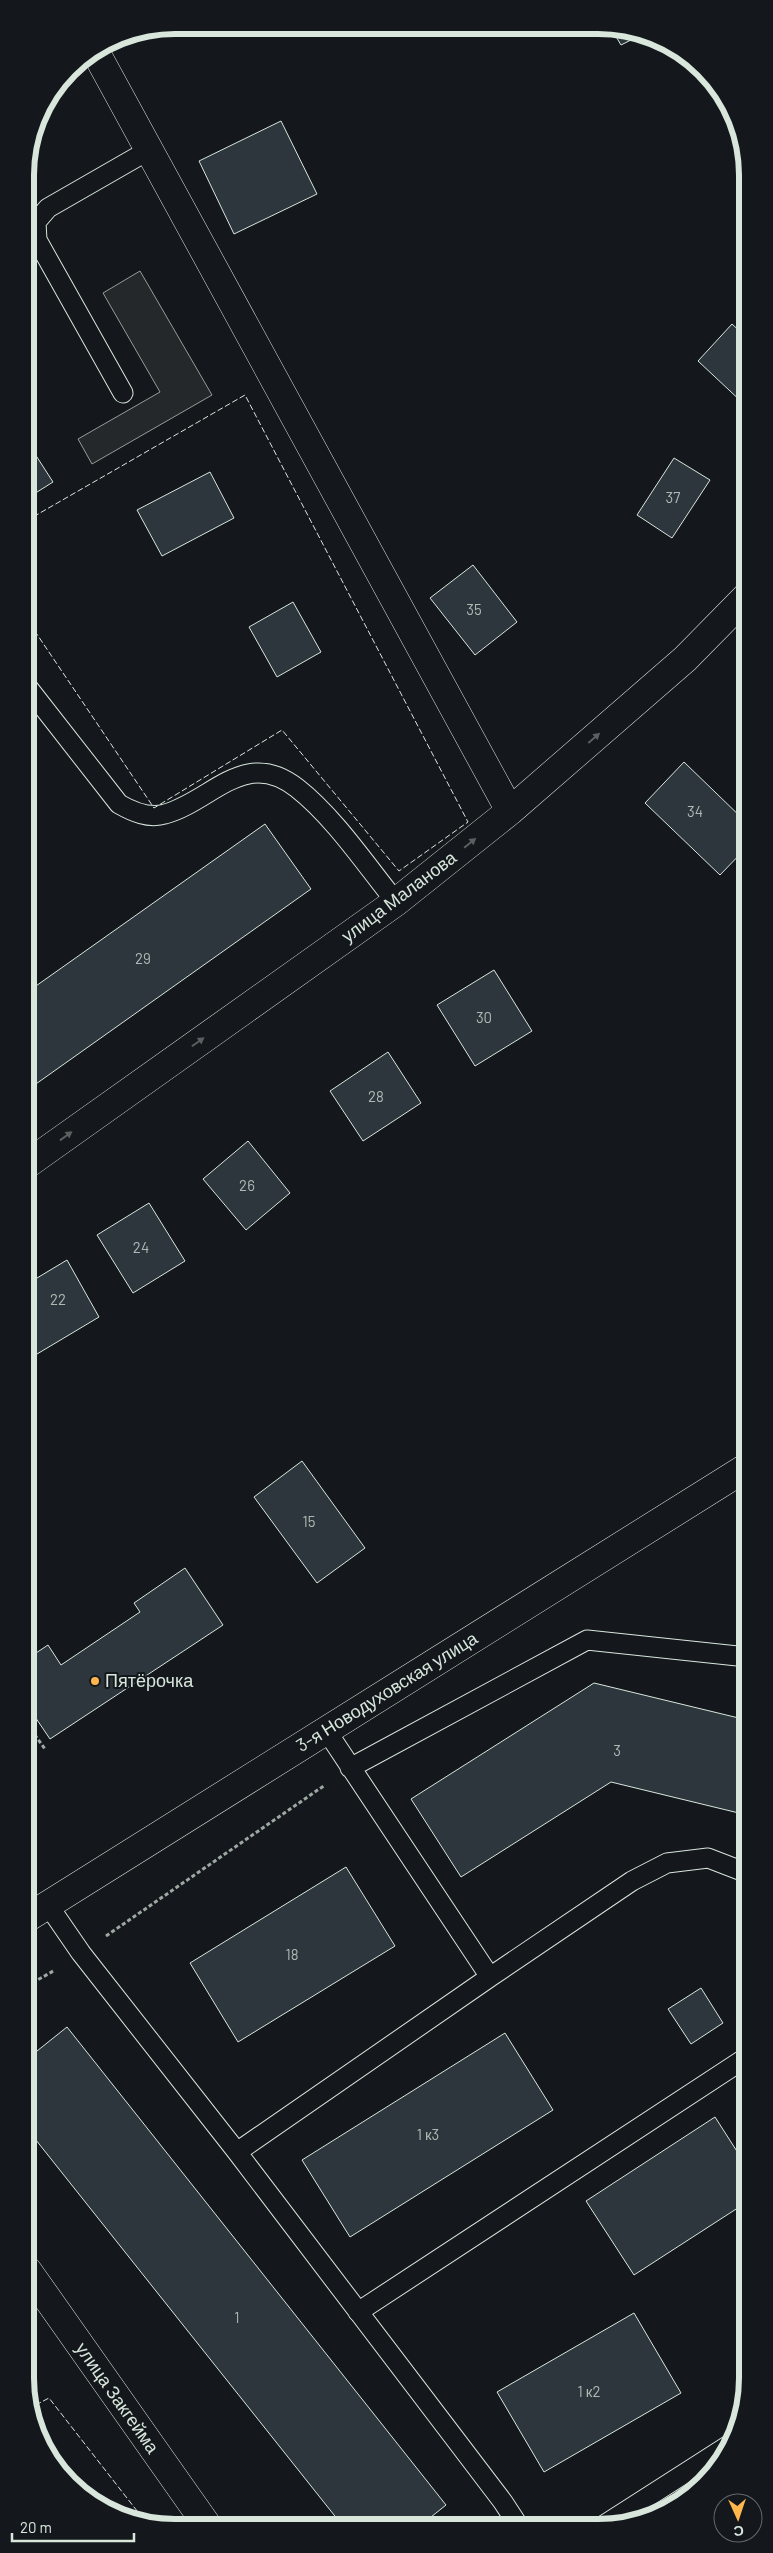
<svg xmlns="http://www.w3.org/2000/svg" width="773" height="2553" viewBox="0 0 773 2553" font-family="Barlow,sans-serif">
<rect width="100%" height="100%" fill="#14181c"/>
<path fill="#24282b" stroke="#939e99" d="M140,271L212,395L92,464L78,439L160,392L103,293Z"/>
<path fill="#2c363c" stroke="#d8e6dc" d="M611,28H628L643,34L621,45Z
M281,121L317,194L234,234L199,161Z
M732,324L745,336V405L698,361Z
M26,440L53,482L26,499Z
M674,458L710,480L672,538L637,515Z
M210,472L234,518L162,556L137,510Z
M473,565L517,622L475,655L430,598Z
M293,602L321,652L277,677L249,627Z
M684,762L746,822V848L720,875L645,803Z
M265,824L311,889L26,1091V993Z
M494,970L532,1031L475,1066L437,1005Z
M388,1052L421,1103L363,1141L330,1091Z
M248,1141L290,1193L246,1230L203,1179Z
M149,1203L185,1261L133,1293L97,1235Z
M67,1260L99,1317L32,1357L27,1348V1284Z
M302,1461L365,1548L317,1583L254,1497Z
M185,1568L223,1625L50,1739L27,1705V1659L48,1645L61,1665L140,1612L134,1603Z
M594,1683L747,1720V1815L611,1782L461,1877L411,1799Z
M346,1867L395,1946L238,2042L190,1963Z
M701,1988L723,2023L691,2044L668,2009Z
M67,2027L446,2505L421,2525H342L28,2130L27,2059Z
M505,2033L553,2110L350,2237L302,2160Z
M715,2117L747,2167V2202L634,2275L586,2201Z
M634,2313L681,2393L544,2472L497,2392Z"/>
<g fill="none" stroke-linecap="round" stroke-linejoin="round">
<defs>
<path id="lane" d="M123,393L37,240L36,222L48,208L149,150
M26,685L119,804C133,812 149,819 165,814C212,801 245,747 297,788C334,817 366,865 396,902
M326,1730L490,1977L632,1881L667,1863L708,1858L747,1873
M350,1768L587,1640L747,1657
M48,1905L81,1953L237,2152L503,2502L518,2525
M237,2152L490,1977
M358,2312L747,2057
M604,2525L732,2443"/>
<path id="street" d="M95,51L510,811
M26,1165L396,902L510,811L685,659L746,597
M27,1918L747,1467"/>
<path id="secondary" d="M28,2271L207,2525"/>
</defs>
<use href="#lane" stroke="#d8e6dc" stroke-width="21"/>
<use href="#street" stroke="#d8e6dc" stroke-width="29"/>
<use href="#secondary" stroke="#d8e6dc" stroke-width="29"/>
<path stroke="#9da8a2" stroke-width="3" stroke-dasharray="4 2.5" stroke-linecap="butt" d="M27,1724L45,1749
M106,1936L325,1785
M27,1986L55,1970"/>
<use href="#lane" stroke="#14181c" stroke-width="19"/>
<use href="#street" stroke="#14181c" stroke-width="28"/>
<use href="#secondary" stroke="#14181c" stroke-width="28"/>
<path stroke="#d8e6dc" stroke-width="1" stroke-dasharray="6 2.5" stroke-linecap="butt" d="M26,521L245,395L468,822L399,871L282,730L154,808L26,618
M28,2409L49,2398L148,2525"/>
</g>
<defs><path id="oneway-solid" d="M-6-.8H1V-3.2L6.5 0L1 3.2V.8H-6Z" transform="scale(1.25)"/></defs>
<g fill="#59605f">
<use href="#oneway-solid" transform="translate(594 738) rotate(-41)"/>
<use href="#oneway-solid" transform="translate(470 843) rotate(-39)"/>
<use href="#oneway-solid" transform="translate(198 1042) rotate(-35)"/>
<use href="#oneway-solid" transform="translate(66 1136) rotate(-36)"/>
</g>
<circle fill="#ffb74d" stroke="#14181c" stroke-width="2" cx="95" cy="1681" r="5"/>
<g text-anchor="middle" stroke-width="4" stroke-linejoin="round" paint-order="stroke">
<g font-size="15" fill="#adbab4">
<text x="673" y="503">37</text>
<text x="474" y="615">35</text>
<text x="695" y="817">34</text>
<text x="143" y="964">29</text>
<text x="484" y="1023">30</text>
<text x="376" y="1102">28</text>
<text x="247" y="1191">26</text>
<text x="141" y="1253">24</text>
<text x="58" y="1305">22</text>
<text x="309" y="1527">15</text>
<text x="617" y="1756">3</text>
<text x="292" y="1960">18</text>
<text x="428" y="2140">1 к3</text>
<text x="237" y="2323">1</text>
<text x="589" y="2397">1 к2</text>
</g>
<g font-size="18" fill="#d8e6dc" stroke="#14181c">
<text transform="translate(399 897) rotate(-37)" y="6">улица Маланова</text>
<text transform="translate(387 1692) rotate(-32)" y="6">3-я Новодуховская улица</text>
<text transform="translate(117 2398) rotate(55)" y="6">улица Закгейма</text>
</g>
<g font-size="18" fill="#d8e6dc" stroke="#14181c" text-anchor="start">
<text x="105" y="1687">Пятёрочка</text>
</g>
</g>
<path d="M0 0H773V2553H0ZM175 34H598A141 141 0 0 1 739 175V2378A141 141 0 0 1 598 2519H175A141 141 0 0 1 34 2378V175A141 141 0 0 1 175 34Z" fill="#14181c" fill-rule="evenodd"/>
<path fill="none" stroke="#d8e6dc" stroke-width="6" d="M175 34H598A141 141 0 0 1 739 175V2378A141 141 0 0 1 598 2519H175A141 141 0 0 1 34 2378V175A141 141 0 0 1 175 34Z"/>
<g transform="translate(738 2518) rotate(177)"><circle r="24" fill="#14181c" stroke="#626a69"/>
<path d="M0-4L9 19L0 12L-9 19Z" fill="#ffb74d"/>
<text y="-8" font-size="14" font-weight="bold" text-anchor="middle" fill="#d8e6dc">С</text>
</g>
<path d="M12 2533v8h122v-8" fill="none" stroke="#d8e6dc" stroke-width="2.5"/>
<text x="20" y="2533" font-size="15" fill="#d8e6dc" stroke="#14181c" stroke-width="4" paint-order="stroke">20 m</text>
</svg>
